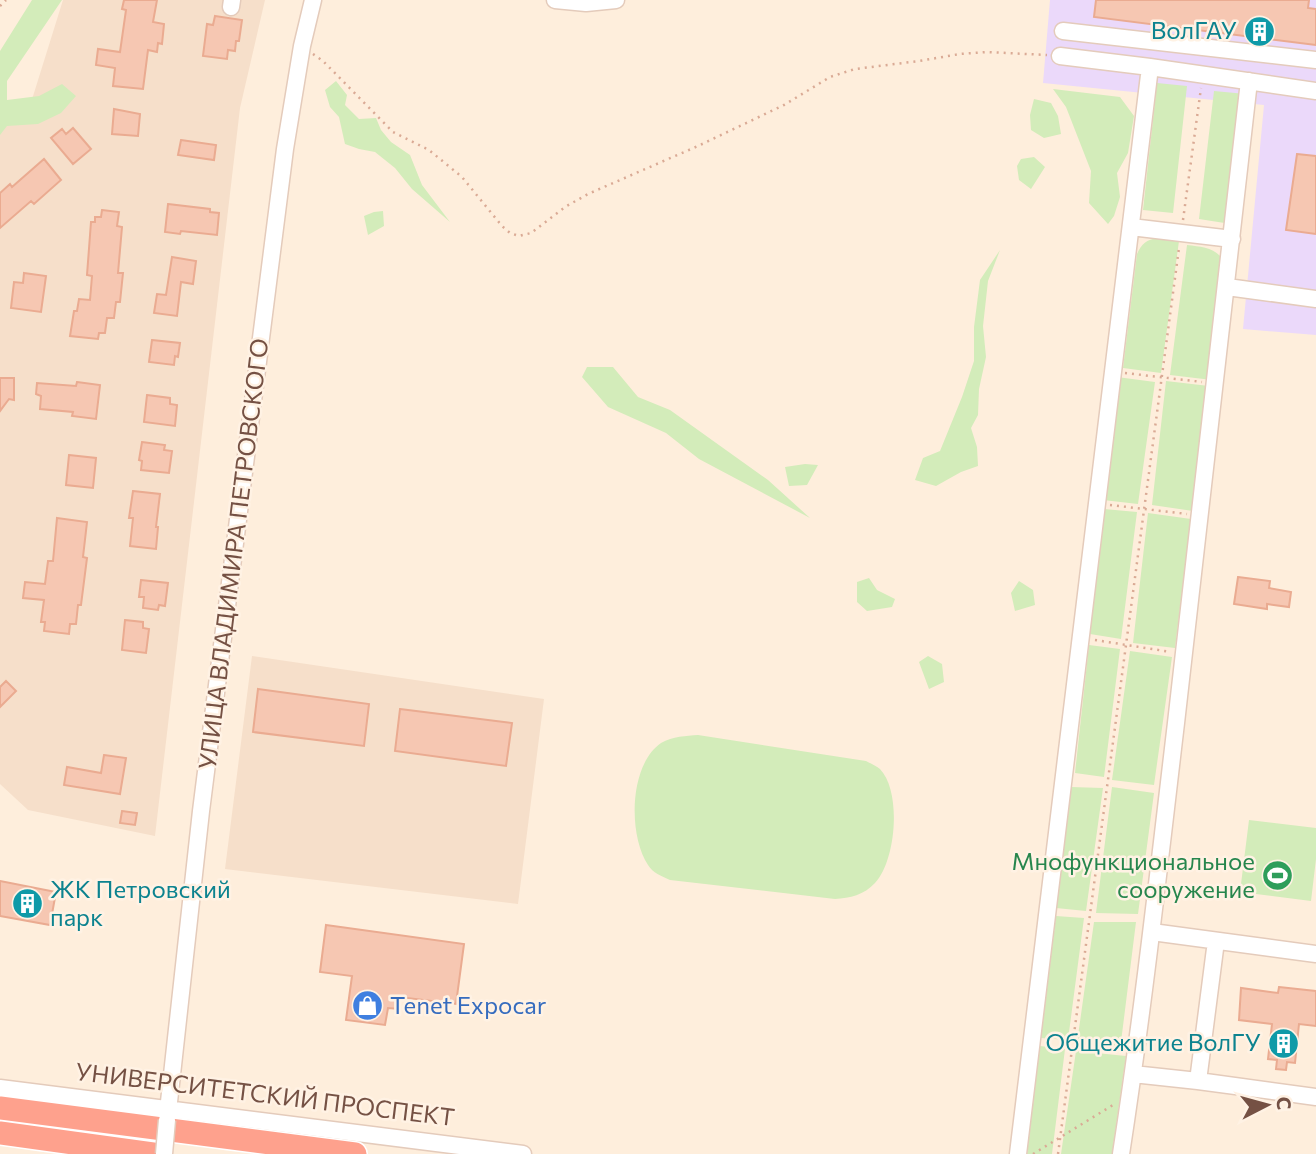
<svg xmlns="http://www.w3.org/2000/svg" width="1316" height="1154" viewBox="0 0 1316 1154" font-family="Commissioner,sans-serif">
<rect width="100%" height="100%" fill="#feeedc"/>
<path fill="#f6dfca" d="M63,0H265L240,108L155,836L28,810L0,784V127L29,109Z
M252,656L544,699L518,904L225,869Z"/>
<path fill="#ebd9fa" d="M1050,0H1316V335L1243,329L1264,105L1043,83Z"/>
<path fill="#d3ecba" d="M32,0H62L7,81V100L39,96L62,84L76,96L61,113L38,124L7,126L0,135V51Z
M336,81L347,95L345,105L359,119L376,118L381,130L391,142L410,155L422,185L450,222L412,189L395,168L375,152L359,149L345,144L339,117L330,107L325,90Z
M1157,83L1187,86L1173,213L1143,210Z
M1053,89L1120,97L1134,116L1128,153L1117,173L1120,197L1114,216L1108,224L1089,203L1091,171L1066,107Z
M1214,91L1246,94L1231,224L1199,219Z
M1034,99L1051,103L1058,116L1061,134L1044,138L1031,130L1030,115Z
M1034,157L1045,167L1031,189L1019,180L1017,166L1021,159Z
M383,211L384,226L368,235L364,216L374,212Z
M1158,238L1179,241L1161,373L1123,368L1137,254C1142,243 1146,240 1158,238Z
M1187,245C1202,247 1215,247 1224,261L1212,380L1170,375Z
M1000,250L988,281L983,326L986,357L979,389L978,415L971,428L977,447L978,466L961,472L936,486L915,480L923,458L940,451L962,397L974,361V327L980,280Z
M587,367H613L638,397L670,410L768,480L810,518L699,459L666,433L608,407L582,377Z
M1117,377L1155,382L1138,504L1103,500Z
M1166,381L1209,386L1193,511L1152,505Z
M805,464L818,465L807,485L789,486L785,467Z
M1104,509L1137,512L1121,639L1090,634Z
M1148,513L1191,519L1175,648L1133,643Z
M869,578L877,590L895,599L892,607L867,611L857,602V582Z
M1019,581L1033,590L1035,605L1015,611L1011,593Z
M1089,645L1120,649L1104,777L1075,773Z
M1130,651L1172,657L1154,785L1112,780Z
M928,656L942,664L944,682L929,689L919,662Z
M698,735L866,761C870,763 876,766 880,769C902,792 896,861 875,883C864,895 850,898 835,899L670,880C661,876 653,873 648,865C628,835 629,765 661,743C673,736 686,736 698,735Z
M1071,787L1103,788L1086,911L1056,908Z
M1112,787L1154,793L1138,914L1096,913Z
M1249,820L1316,828V859L1311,901L1240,892Z
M1056,916L1084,918L1068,1040L1041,1038Z
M1094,922H1136L1120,1050L1077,1043Z
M1040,1046L1065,1049L1052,1154H1027Z
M1076,1051L1126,1056L1112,1154H1061Z"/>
<path fill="#f6c7b2" stroke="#eaab91" stroke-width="2" d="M124,0H157L153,22L164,24L162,44L158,43L157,52L148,50L143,89L113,86L115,68L96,65L98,49L120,52L126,10L122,9Z
M1096,0H1309L1308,8L1316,9V45L1094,17Z
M215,16L242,20L239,41H236L235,51L228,50L227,59L203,56L207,24L213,25Z
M114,109L140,114L138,136L112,134Z
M73,128L91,149L73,164L51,138L62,129L66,134Z
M181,140L216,145L214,160L178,155Z
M1297,154L1316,156V234L1286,230Z
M44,159L61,180L34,204L31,201L0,228V193L10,184L12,187Z
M168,204L210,209V212L219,213L217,235L181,231L180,234L165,232Z
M102,210L119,212L117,226L122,227L118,273H123L120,302H116L114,318H107L105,333H99L98,339L70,336L74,311H77L79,299L90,300L92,276L87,275L91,222H95V217H101Z
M172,257L196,261L193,284L181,282L177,316L154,313L157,294L166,295Z
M24,273L46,276L41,312L11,308L14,282L23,283Z
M152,340L180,343L178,357L175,356L174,365L149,362Z
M0,378H14V400L9,399L0,411Z
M77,382L100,385L96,419L72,416L73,412L40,409L41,396L36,394L37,383L76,386Z
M147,395L170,398V404L177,405L175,426L144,422Z
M142,442L165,445L164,450L172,451L169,473L141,470L142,461L139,460Z
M69,455L96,458L93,488L66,485Z
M133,491L160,494L156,527H158L156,549L130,546L133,518H129Z
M57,518L87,522L83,557L87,558L81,605H78L76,624H70L69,634L44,631L45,622H41L44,600L23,598L25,582L45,584L48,561H53Z
M1238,577L1270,581L1269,588L1291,592L1289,607L1267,604V609L1234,604Z
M141,580L168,583L165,606L159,605L158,610L143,608L144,597H139Z
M125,620L143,622V628L149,629L146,653L122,650Z
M6,681L16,691L0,707V687Z
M258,689L369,704L364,746L253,732Z
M400,709L512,723L506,766L395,751Z
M104,755L126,758L120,794L64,785L67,767L101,773Z
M122,811L137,813L135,825L120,823Z
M0,881L56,892L50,925L0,916Z
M326,925L464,944L456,1004L400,997L399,1009L388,1008L385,1025L346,1020L352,976L320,972Z
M1279,987L1316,991V1026L1299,1024L1295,1063L1287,1062L1286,1070L1276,1069L1277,1060L1268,1059L1272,1024L1239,1020L1241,988L1278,993Z"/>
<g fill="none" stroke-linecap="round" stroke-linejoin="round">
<defs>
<path id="minor" d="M555,0L586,3L616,0
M231,7L232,0
M1063,31L1316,60
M1060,56L1150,67L1316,91
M1131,227L1232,239
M1227,287L1316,299
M1152,932L1316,954
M1133,1074L1198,1081L1316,1097
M1198,1081L1216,941
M0,1088L523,1154
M167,1120L201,811L285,149L302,46L313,0
M1018,1154L1150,67
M1121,1154C1143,1011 1159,867 1176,723C1202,509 1226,295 1249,81"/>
<path id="highway" d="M0,1108L355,1154
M0,1133L153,1154"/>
</defs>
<use href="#minor" stroke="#e4cbbb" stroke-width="19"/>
<use href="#highway" stroke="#fff" stroke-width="26"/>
<path stroke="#daaa95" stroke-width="2.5" stroke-dasharray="2 5" stroke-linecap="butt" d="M0,6L6,0
M313,54L323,61L393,132L429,150L462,177L502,226L510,233L519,236L531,233L565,207L588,194L698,146L784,105L830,77L855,69L919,61L960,54L987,52L1047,55
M1183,220L1201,88
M1125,373L1202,382
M1110,505L1187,514
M1095,640L1171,652
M1033,1154L1113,1105
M1058,1154L1179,248"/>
<use href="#minor" stroke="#fff" stroke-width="16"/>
<use href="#highway" stroke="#fea18d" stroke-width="23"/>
<defs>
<path id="minor-bridge" d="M164,1154L167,1120"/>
</defs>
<use href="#minor-bridge" stroke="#e4cbbb" stroke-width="19" stroke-linecap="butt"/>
<use href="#minor-bridge" stroke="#fff" stroke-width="16"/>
</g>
<defs>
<symbol id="building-disc" viewBox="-11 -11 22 22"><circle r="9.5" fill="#0f9aa8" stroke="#fff2e4"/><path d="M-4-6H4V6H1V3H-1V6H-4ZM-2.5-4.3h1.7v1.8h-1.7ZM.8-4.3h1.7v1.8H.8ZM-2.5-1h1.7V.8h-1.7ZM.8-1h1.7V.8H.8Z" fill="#fff"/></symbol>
<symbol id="stadium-disc" viewBox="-11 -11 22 22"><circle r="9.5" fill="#2e9e5b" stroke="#fff2e4"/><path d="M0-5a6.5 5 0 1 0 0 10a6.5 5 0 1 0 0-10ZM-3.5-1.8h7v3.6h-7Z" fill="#fff"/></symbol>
<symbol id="shop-disc" viewBox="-11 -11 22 22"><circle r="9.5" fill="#3f7fe0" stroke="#fff2e4"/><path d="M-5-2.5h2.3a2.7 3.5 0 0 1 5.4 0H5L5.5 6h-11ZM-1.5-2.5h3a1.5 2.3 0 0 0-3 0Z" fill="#fff"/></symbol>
</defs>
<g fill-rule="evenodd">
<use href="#building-disc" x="1242" y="14" width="35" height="35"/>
<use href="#stadium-disc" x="1260" y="858" width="35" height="35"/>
<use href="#building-disc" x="10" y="886" width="35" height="35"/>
<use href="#shop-disc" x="350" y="988" width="35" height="35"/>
<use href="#building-disc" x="1266" y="1026" width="35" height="35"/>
</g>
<g text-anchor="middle" stroke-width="5" stroke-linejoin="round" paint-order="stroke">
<g font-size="24" fill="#0d838f" stroke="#fff2e4" text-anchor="end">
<text x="1237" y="39">ВолГАУ</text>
<text x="50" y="898" text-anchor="start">ЖК Петровский<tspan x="50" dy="28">парк</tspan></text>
<text x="1261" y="1051">Общежитие ВолГУ</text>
</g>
<g font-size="24" fill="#755144" stroke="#fff2e4">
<text transform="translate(234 554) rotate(-83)" y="8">УЛИЦА ВЛАДИМИРА ПЕТРОВСКОГО</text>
<text transform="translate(265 1095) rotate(7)" y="8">УНИВЕРСИТЕТСКИЙ ПРОСПЕКТ</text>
</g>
<g font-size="24" fill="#27864d" stroke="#fff2e4" text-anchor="end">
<text x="1255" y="870">Мнофункциональное<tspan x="1255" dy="28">сооружение</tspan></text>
</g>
<g font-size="24" fill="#366cbe" stroke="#fff2e4" text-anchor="start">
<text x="390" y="1014">Tenet Expocar</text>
</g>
</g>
<g transform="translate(1267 1105) rotate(84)" stroke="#fff2e4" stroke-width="5" paint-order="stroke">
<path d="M0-5L12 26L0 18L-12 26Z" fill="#755144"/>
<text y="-10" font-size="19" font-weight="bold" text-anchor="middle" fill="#755144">С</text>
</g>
</svg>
